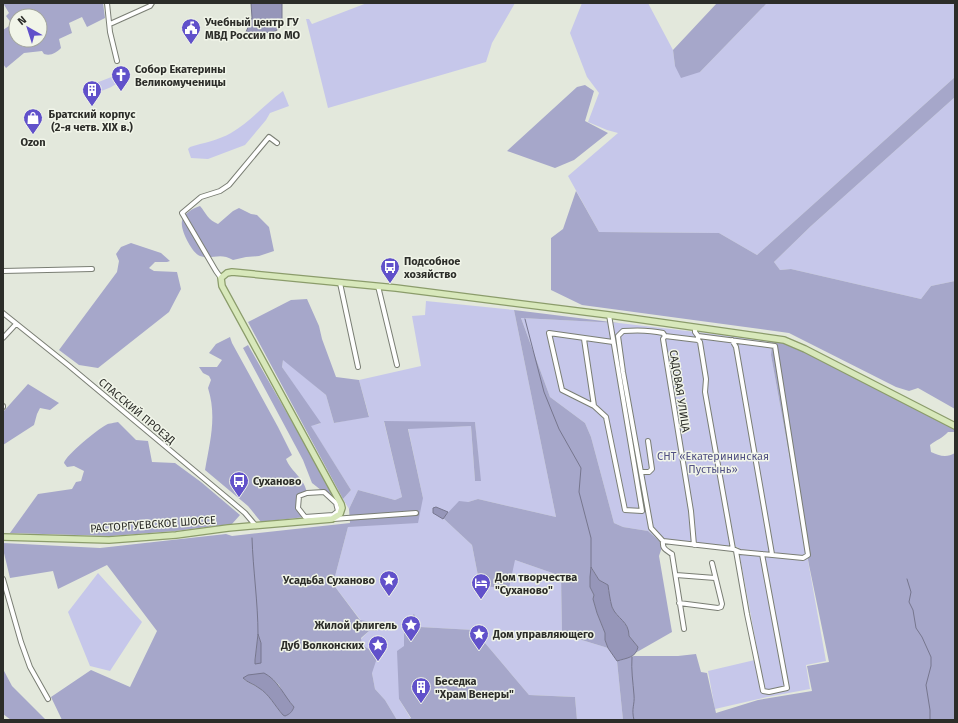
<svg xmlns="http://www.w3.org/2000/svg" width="958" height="723" viewBox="0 0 958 723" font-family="'Fira Sans',sans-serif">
<rect width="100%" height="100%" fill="#e3e8dc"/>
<path fill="#c6c7ea" d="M367,3H515L492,43L486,62L328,108L306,19H309L312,24Z
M582,3H648L673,50L675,66L700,72L767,3H955V77L757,255L719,233L599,232L568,176L618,133L607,130L588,122L599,93L587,77L570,33Z
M114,76L118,77L119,81C115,86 107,89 101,91L96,85V83Z
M283,91L289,106L270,113L266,120L245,145L208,159L191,158L188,149L190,147C203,143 219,140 231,133C250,122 265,104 283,91Z
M955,97V281L931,286L921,299L791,269L780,270L774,262L811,226Z
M426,301L514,310L556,517L478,499L468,502L443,518L472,545L480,586L515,560L561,576L562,634L608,648L617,661L623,720H577L575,697L529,695L474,630L420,627L404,624V646L399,678V699L411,719L408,720H397L385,700L375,689L372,673L362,645L361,639L369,631L333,584L348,527L423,498L408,428L471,426L475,481H480L475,422H384L402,497L395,500L358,490L349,509L343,499L351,490L310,425L320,424L282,367L283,359L326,395L334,423L369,416L359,380L421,366L412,316L425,315Z
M521,318L619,323L772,341L771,355L826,661L806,665L810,689L767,697L715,709L708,671L759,659L738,547L663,544L648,531L623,527L614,523L591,437L585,423L550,397Z
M98,573L142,622L110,671L90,666L68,612Z"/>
<path fill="#a6a7ca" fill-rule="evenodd" d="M3,3H103L105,18L87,27L82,17L69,23L72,33L59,39L61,48C56,53 51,56 44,54L42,51L24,53L6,68L3,64V30L12,24L6,16L9,13ZM16,16H40V40H16Z
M717,3H767L700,72L681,78L675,66L673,50Z
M955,77V97L811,226L774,262L780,270L791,269L921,299L931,286L955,281V409L918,388L909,391L896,387L789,333L582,305L551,290V238L563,229L576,191L599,232L719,233L757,255Z
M585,85L594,91L585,121L608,133L574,160L555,168L507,151L577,87Z
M200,206C206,213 208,220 218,224L233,211L239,208L251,214L257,215L269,227L274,251L259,256L246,257L233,260C220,252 212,260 200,256C192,253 180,230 182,221C183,214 193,208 200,206Z
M131,243L161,253L170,261L167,262H155L149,268L154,271L177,272L181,289L169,312L98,368L79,365L59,350L117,272L119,261L116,254L121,247Z
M307,299L319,326L322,339L336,377L359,380L369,417L334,423L326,395L283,360L282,367L321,423L311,426L351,490L343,499L248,322L291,300Z
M514,310L619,323L521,318L550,397L585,423L591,437L614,523L623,527L648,531L663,544L659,556L672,632L637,652L638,647L629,636C629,621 617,619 612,607C610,600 609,592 608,585L599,580L592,568L590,587L594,595L593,599L597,613L605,633V640L608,648L562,634L561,576L515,560L509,588L480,586L472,545L443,518L459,501L468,502L478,499L556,517Z
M230,337L232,343L278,427L292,455L286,459C291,472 304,477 307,493L299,496L298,508L305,517L261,522L248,506L205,470C210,441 217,417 208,388L211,380L209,376L203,373L199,367H217L222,360L209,353L216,344Z
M772,341L786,343L798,347L955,429V432H948C943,438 936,440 930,445L931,452C939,456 947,458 955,453V720H623L617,661L634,656H678L696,654L701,672L707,673L716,713L758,700L812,691L807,666L829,662L809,565L771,355Z
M248,345L339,504L312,483L303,460L243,348Z
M28,384L59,403L50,410L40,408L37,414L34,425L3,445V412Z
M384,421L475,422L481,481H475L471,426L408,429L423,498L418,523L348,527L333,584L360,620L377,623V631H369L361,638L362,645L378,655L372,673L375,689L385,700L397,720H62L51,697L91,670L130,687L157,631L107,565L58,589L53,571L10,578L3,549V543L100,548L226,534L232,536L350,523L349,509L358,490L395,500L402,497ZM258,634L261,643V663L255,660ZM268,675L279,685L284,695L294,707L283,715C275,706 269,694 259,688C254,685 248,683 243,678Z
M118,422L136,440L148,441L152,462L175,463L201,482L240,515L232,524L175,531L111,536L10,533L38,494L72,489L76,482L81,481L84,471L74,466L67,467L64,463C66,455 98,429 106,425C109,423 115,423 118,422Z
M414,614L420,627L474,630L529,695L575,697L577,720H408L411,718L399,699L397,651L404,646V624Z
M3,669L12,686L46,720H11L3,714Z"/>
<path fill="#9696b9" stroke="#76768e" d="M251,3H282V26C275,33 270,33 260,32L253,37L246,32L252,18Z
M436,507L448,512L443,519L433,513V508Z
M591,567L599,580L608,585C609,592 610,600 612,607C617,619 629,621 629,636L638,647C636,658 626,658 617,661L608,648L605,640V633L597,613L593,599L594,595L590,587V577Z
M258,634L261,643V663L255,664V660Z
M264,673C278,680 284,696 294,707C292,712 290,714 285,716L283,715C275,706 269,694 259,688C254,684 248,683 243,678L248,675Z"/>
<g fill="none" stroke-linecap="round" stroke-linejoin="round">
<path stroke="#76768e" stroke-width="1" d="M525,319L544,392L559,429L581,468L579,492L591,538V567
M252,538C253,570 258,602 258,634
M907,579L911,592L909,602L913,610L916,628L922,637L931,657V666L926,685L930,710V720
M632,657C631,670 633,682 634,695C635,705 631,708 634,720"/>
<defs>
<path id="minor" d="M107,3L110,32L117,61
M110,24L150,6L152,3
M3,271L92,269
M221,278L216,271L182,213L201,197L220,191L229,185L269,137L277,143
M340,283L358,367
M378,286L397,365
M3,313L68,365L232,502L245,513L256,526
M609,315L642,511L625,510L606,417L594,406L562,390L549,333L613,342
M695,328V332L698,336V340L700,342L706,379L705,392L733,549
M665,336L663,339L691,511L694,545
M3,338L16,324
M584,339L594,406
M698,340L665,336L663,333C650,330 636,330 623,331L618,336L623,372L651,528L663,541L733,549L740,552L803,558L808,555L775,346L698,336
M732,340L736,347L772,554
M3,406V407
M641,472H649L652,469L648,441
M324,492L336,503L338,511L333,515L305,517L298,508L299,496L307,493Z
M333,519L416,513
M663,541C662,549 666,550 672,554L684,629
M736,551L747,614L763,691L769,692L787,688L762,554
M676,575L715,578
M3,579L21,642L30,667L48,699
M679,603L718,608L721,607L722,604L712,563"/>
<path id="major" d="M3,537L109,540L176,535L228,528L332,519L340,514L342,508L341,504L222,286L221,278L227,273L232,272L396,288L609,315L784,340L805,349L955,426"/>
</defs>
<use href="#minor" stroke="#7a7e74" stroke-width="6"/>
<use href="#major" stroke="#8b9c6b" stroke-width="8"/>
<use href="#minor" stroke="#fff" stroke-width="4"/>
<use href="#major" stroke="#d8e8bb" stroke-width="5.5"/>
</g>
<defs>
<symbol id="civic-pin" viewBox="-11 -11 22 30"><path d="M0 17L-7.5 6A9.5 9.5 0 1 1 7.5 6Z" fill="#6151ca" stroke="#f1f5e9"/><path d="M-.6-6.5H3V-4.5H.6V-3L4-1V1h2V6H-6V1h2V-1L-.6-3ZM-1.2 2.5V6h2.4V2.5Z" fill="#fff"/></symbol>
<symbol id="church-pin" viewBox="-11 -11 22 30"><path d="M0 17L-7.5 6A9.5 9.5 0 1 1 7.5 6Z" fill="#6151ca" stroke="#f1f5e9"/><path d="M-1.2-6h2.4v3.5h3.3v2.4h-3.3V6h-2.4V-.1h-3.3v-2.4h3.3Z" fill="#fff"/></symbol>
<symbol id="building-pin" viewBox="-11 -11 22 30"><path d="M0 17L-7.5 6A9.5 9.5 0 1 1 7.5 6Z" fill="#6151ca" stroke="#f1f5e9"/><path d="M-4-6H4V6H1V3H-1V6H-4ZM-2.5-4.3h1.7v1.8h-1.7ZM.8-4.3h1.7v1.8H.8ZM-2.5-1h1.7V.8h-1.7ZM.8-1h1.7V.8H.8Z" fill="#fff"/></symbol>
<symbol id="shop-pin" viewBox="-11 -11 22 30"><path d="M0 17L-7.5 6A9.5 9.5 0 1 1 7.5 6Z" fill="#6151ca" stroke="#f1f5e9"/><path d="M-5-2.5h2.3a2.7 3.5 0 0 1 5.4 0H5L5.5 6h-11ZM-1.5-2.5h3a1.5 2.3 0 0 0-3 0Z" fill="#fff"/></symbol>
<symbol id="bus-pin" viewBox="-11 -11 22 30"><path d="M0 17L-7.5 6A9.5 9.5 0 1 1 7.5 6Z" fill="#6151ca" stroke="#f1f5e9"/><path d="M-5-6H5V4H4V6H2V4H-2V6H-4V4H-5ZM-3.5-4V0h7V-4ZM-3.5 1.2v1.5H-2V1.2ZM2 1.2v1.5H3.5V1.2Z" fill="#fff"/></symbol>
<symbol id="sight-pin" viewBox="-11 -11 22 30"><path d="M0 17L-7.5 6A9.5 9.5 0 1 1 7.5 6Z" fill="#6151ca" stroke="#f1f5e9"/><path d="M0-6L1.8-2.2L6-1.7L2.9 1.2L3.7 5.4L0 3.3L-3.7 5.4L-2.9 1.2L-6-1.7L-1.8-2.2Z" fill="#fff"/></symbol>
<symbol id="hotel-pin" viewBox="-11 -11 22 30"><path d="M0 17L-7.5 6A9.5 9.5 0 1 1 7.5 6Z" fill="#6151ca" stroke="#f1f5e9"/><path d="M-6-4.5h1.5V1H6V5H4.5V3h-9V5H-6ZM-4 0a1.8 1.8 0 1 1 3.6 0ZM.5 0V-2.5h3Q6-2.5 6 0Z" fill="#fff"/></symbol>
</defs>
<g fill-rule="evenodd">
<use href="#civic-pin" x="180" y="17" width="22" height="30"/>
<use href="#church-pin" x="110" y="64" width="22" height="30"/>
<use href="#building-pin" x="81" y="79" width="22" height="30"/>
<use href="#shop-pin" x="22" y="107" width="22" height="30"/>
<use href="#bus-pin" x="379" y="256" width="22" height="30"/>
<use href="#bus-pin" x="228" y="470" width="22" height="30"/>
<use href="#sight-pin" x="378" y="569" width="22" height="30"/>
<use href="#hotel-pin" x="470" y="572" width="22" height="30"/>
<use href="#sight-pin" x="400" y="614" width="22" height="30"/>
<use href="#sight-pin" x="468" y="623" width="22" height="30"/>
<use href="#sight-pin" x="367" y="634" width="22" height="30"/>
<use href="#building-pin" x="410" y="676" width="22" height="30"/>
</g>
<g text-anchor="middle" stroke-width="3" stroke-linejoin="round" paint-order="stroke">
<g font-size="11" font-weight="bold" fill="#2c2d29" stroke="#f1f5e9" text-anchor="start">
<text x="205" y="26">Учебный центр ГУ<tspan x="205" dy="13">МВД России по МО</tspan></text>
<text x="135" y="73">Собор Екатерины<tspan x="135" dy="13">Великомученицы</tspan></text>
<text x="92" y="118" text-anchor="middle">Братский корпус<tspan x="92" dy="13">(2-я четв. XIX в.)</tspan></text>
<text x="33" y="146" text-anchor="middle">Ozon</text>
<text x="404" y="265">Подсобное<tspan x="404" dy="13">хозяйство</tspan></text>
<text x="253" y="485">Суханово</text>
<text x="495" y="581">Дом творчества<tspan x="495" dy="13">"Суханово"</tspan></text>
<text x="375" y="584" text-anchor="end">Усадьба Суханово</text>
<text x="397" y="629" text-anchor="end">Жилой флигель</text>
<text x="493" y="638">Дом управляющего</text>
<text x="364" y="649" text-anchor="end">Дуб Волконских</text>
<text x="435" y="685">Беседка<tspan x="435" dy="13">"Храм Венеры"</tspan></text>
</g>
<g font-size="11" fill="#2c2d29" stroke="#f1f5e9">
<text transform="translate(680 391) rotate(81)" y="4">САДОВАЯ УЛИЦА</text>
<text transform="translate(137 411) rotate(40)" y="4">СПАССКИЙ ПРОЕЗД</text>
<text transform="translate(153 524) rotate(-4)" y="4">РАСТОРГУЕВСКОЕ ШОССЕ</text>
</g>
<g font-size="11" fill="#525183" stroke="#f1f5e9">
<text x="713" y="460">СНТ «Екатерининская<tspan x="713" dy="13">Пустынь»</tspan></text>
</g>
</g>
<rect width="958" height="723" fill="none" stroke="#2c2d29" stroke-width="8"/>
<g transform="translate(28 28) rotate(321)"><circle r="19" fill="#f1f5e9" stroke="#a2a59c"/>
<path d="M0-3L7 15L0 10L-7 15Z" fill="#6151ca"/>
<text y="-6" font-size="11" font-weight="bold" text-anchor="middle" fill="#2c2d29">N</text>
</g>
</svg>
